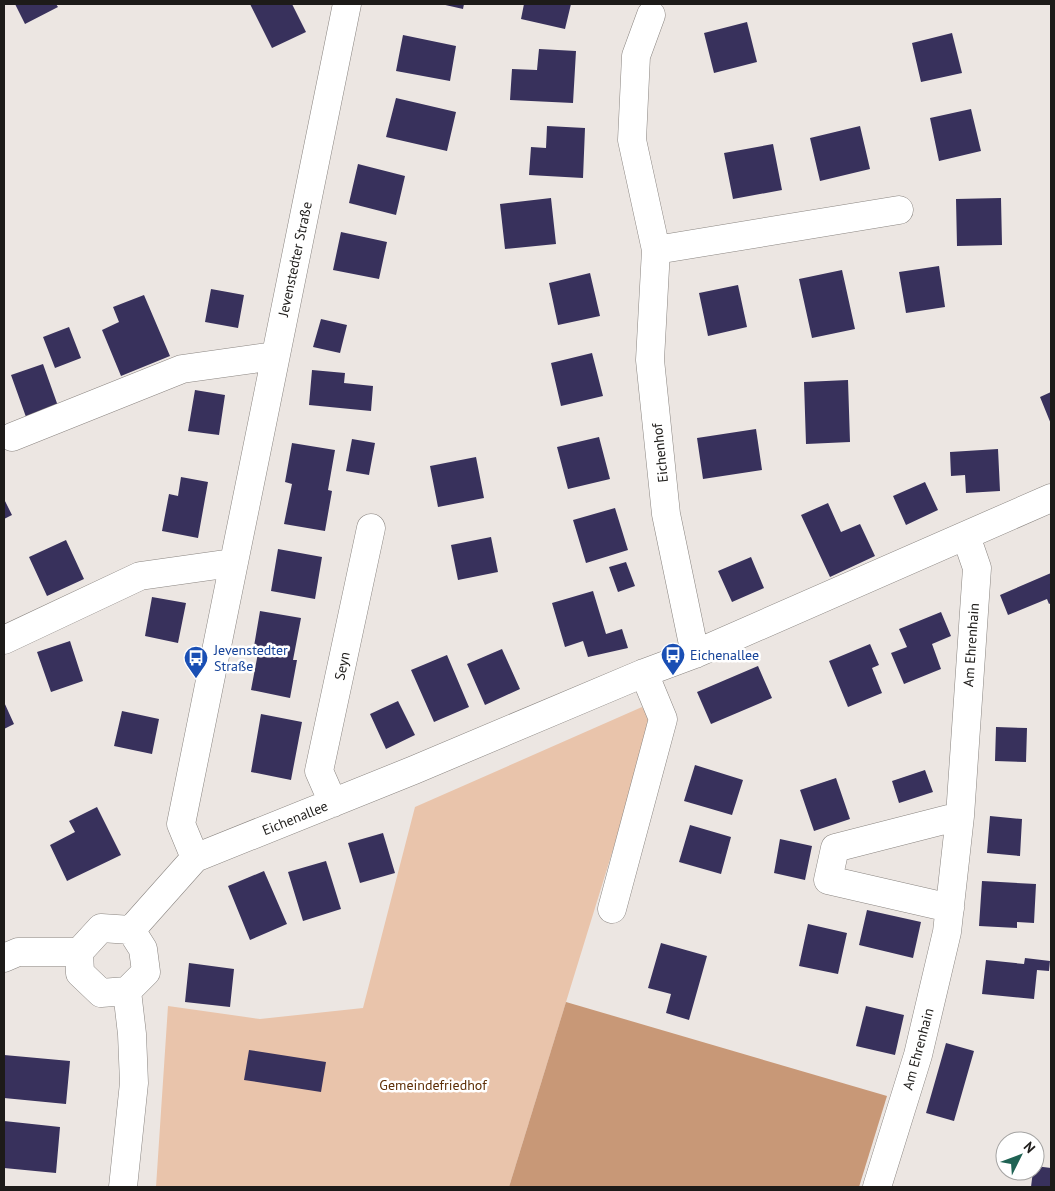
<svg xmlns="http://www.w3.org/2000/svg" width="1055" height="1191" viewBox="0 0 1055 1191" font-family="'PT Sans',sans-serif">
<rect width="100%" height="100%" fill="#ece6e2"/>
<path fill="#e9c4ab" d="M642,707L652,723L509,1187H156L168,1006L260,1019L363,1008L415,807Z"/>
<path fill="#c89877" d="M566,1002L887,1096L859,1187H509Z"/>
<path fill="#38315c" d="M15,4H56L58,7L25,24Z
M250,4H292L306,32L272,48Z
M441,4H464L463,9Z
M524,4H571L565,29L521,19Z
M747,22L757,62L714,73L704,33Z
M952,33L962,73L921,82L912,43Z
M403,35L456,46L450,81L396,71Z
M539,49L576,51L573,103L510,100L512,69L537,70Z
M396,98L456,112L447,151L386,137Z
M971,109L981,151L939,161L930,118Z
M547,126L585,128L583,178L529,175L531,147L546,148Z
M860,126L870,169L820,181L810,138Z
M773,144L782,190L733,199L724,153Z
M358,164L405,176L396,215L349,203Z
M551,198L556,244L505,249L500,204Z
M1001,198L1002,245L957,246L956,199Z
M341,232L387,242L379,279L333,270Z
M939,266L945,307L906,313L899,272Z
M842,270L855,329L812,338L799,279Z
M590,273L600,316L558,325L549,283Z
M738,285L747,327L708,336L699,293Z
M211,289L244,295L238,328L205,322Z
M144,295L170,356L121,376L102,330L119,322L113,307Z
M321,319L347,325L340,353L313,347Z
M69,327L81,358L55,368L43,337Z
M592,353L603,396L561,406L551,363Z
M43,364L58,406L26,417L11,375Z
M312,370L345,373L344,383L373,386L371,411L309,405Z
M848,380L850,442L806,444L804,382Z
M195,390L225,395L219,435L188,431Z
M1051,392V424L1040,397Z
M756,429L762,470L703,479L697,438Z
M599,437L610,479L568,489L557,447Z
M352,439L375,443L369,475L346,471Z
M292,443L335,450L328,490L332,491L325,531L284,524L292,484L285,482Z
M998,449L1000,491L966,493L965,475L951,476L950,452Z
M476,457L484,498L438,507L430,466Z
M181,477L208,482L198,538L162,531L169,494L178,496Z
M925,482L938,510L906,525L893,496Z
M4,499L12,515L4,519Z
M828,503L841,532L860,524L875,556L830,577L801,515Z
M615,508L628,550L586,563L573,520Z
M491,537L498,572L458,580L451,545Z
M66,540L84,579L47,596L29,557Z
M278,549L322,557L315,599L271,591Z
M751,557L764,588L732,602L718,571Z
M626,562L635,586L618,592L609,567Z
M1051,573V603L1049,604L1047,599L1008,615L1000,595Z
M593,591L606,634L622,629L628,648L588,657L583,641L565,647L552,603Z
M152,597L186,603L178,643L145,636Z
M260,611L301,618L293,660H297L290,698L251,690L258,653L253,652Z
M941,612L951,636L932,644L941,669L904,684L891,653L907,647L899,629Z
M70,641L83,681L51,692L37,652Z
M870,644L879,665L872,668L882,693L848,707L829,661Z
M502,649L520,689L485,705L467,664Z
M447,655L469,707L434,722L411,670Z
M758,666L772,698L711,724L697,692Z
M398,701L415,735L386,749L370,714Z
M4,702L14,724L4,729Z
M122,711L159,719L152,754L114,746Z
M261,714L302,722L291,780L251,772Z
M996,727L1027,728L1026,762L995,761Z
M695,765L743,780L732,815L684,801Z
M925,770L933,792L899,803L892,781Z
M836,778L850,819L814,831L800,790Z
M97,807L121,855L67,881L50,845L75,832L69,821Z
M990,816L1022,819L1020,856L987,853Z
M690,825L731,837L721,874L679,862Z
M383,833L395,873L360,883L348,843Z
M780,839L812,846L805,880L774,873Z
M326,861L341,909L303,921L288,872Z
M264,871L287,924L250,940L228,886Z
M982,881L1036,884L1034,923L1017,922V928L979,926Z
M867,910L921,922L913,958L859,945Z
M808,924L847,933L838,974L799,966Z
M661,943L707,956L689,1020L666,1013L671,994L648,988Z
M1025,958L1050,961L1049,971L1037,970L1034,999L982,994L986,960L1024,964Z
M189,963L234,969L230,1007L185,1002Z
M866,1006L904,1015L895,1055L856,1046Z
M946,1043L974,1051L954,1121L926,1113Z
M249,1050L326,1062L321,1092L244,1080Z
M4,1055L70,1061L66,1104L4,1098Z
M4,1121L60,1127L56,1173L4,1168Z
M1035,1166L1051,1168V1187H1031L1033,1171H1035Z"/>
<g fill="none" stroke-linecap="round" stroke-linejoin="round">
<defs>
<path id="minor" d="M651,15L636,56L632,140L656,250L650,360L666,514L695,654
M656,250L899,210
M12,437L182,369L275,356
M4,640L140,576L232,563
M333,803L319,771L371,528
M195,858L181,824L347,4
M950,908L828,880L835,848L960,816
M612,909L663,719L644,673
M101,928L131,930L143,949L146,972L127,991L101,993L80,973L79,952Z
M131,930L195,858L414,770L644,673L695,654L1051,498
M4,958L18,952H79
M123,1187L134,1083L132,1034L127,991
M877,1187L918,1055L947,932L960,816L977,568L966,536"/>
</defs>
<use href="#minor" stroke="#8a8581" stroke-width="29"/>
<use href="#minor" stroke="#fff" stroke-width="28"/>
</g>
<defs>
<symbol id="bus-pin" viewBox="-11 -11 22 30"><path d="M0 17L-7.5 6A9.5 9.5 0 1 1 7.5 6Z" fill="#1a4fb4" stroke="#fff"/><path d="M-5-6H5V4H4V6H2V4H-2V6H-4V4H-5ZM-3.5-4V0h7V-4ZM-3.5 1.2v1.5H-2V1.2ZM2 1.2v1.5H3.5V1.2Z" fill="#fff"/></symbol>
</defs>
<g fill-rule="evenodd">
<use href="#bus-pin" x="659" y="641" width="28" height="38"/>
<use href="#bus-pin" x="182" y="644" width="28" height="38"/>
</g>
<g text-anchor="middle" stroke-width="5" stroke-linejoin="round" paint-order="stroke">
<g font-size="14" fill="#1d1b19" stroke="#fff">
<text transform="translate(295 259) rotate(-78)" y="5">Jevenstedter Straße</text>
<text transform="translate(660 453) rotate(-96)" y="5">Eichenhof</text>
<text transform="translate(971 645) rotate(-86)" y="5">Am Ehrenhain</text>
<text transform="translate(342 666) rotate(-78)" y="5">Seyn</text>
<text transform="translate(295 818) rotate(-22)" y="5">Eichenallee</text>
<text transform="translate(918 1049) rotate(-75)" y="5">Am Ehrenhain</text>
</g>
<g font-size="14" fill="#164399" stroke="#fff" text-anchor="start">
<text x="214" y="655">Jevenstedter<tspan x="214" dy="16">Straße</tspan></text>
<text x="690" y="660">Eichenallee</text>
</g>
<g font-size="14" fill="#5e2f07" stroke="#fff">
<text x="433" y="1090">Gemeindefriedhof</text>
</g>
</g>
<rect width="1055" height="1191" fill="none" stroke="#1d1b19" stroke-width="10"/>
<g transform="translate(1020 1156) rotate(48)"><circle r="24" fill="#ffffff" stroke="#a5a4a3"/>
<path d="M0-4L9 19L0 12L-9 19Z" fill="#1f6253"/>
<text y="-8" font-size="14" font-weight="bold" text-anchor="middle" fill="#1d1b19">N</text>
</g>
</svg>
